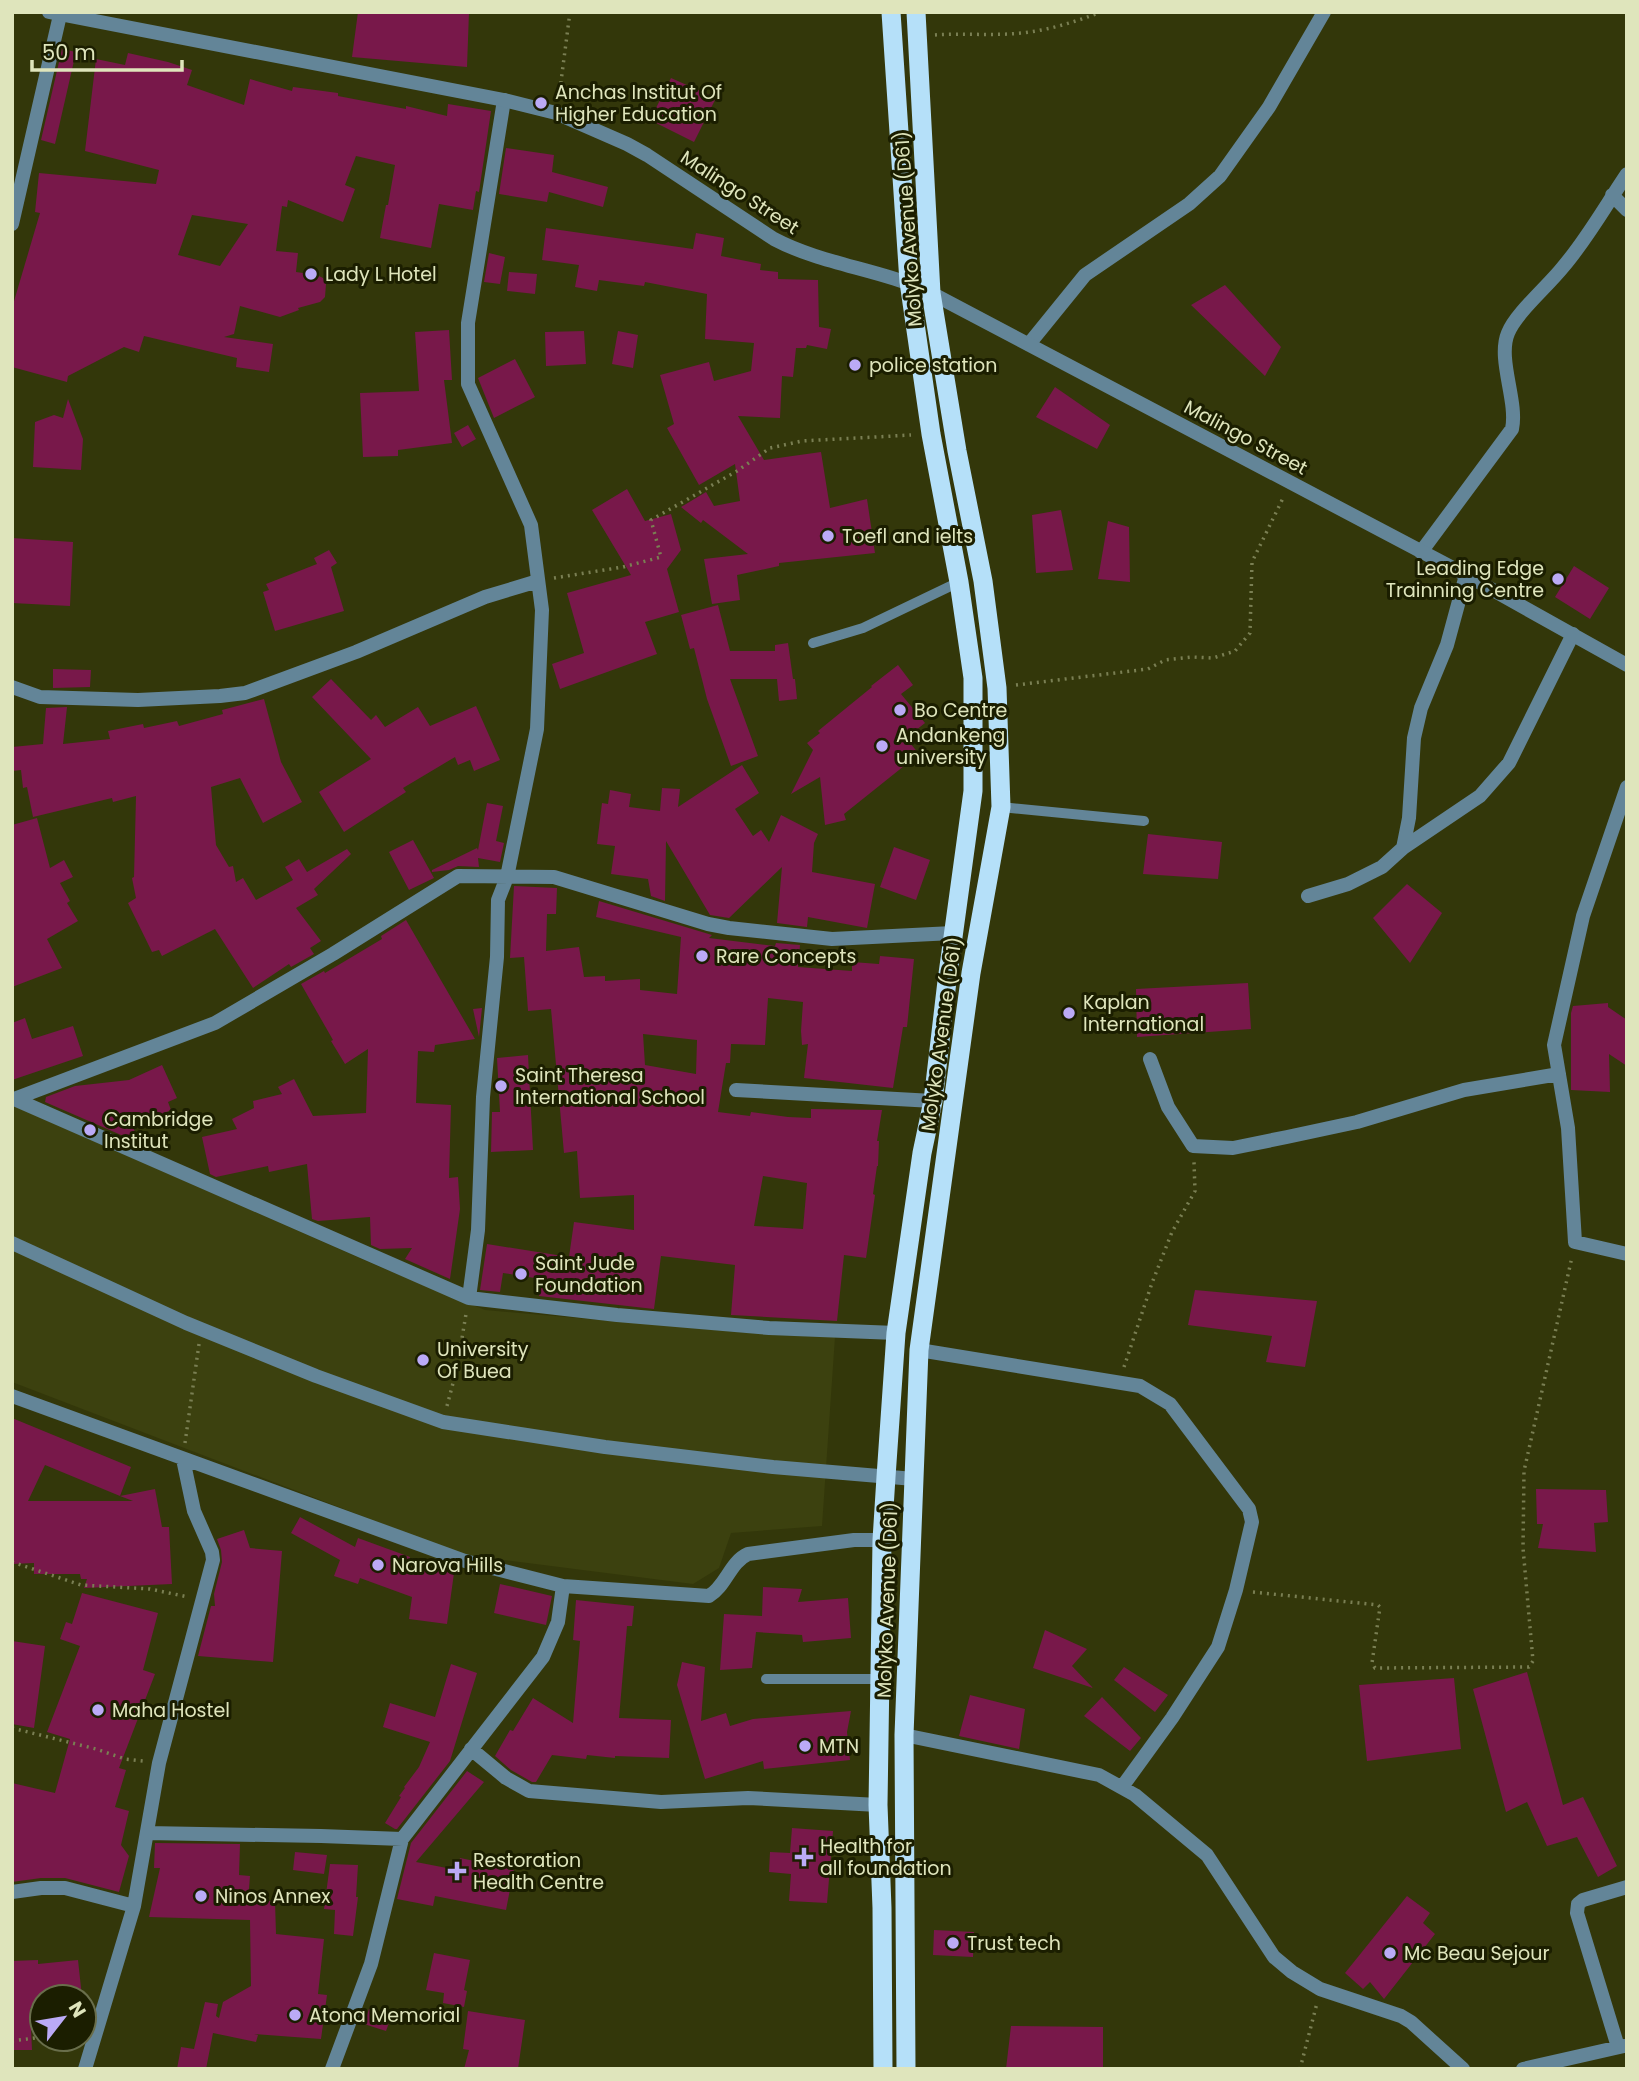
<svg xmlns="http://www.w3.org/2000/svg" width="1639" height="2081" viewBox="0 0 1639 2081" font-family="Poppins,sans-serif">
<rect width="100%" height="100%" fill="#33370a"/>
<path fill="#3c410f" d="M12,1105L380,1267L485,1310L773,1335L835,1337L822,1526L731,1533L719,1568L693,1584L464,1555L12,1382Z"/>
<path fill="#78184a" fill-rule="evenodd" d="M358,12H469L467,67L352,57Z
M62,49L76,52L55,144L41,140Z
M128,53L168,62L192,70L187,85L244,105L250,79L292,91L293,87L338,93V96L406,109V106L447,116L448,104L491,111L479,192L476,191L473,210L439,204L431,248L380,238L386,205H388L395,165L356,156L345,185L355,189L343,222L288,200L287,207L282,206L276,251L298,253L296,272L317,275L323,278L326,284L325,297L320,302L298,308L299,310L280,317L240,306L234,334L224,337L273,344L269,372L236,367L237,358L144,336L139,352L124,347L68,376L67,382L12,367V308L40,213L35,212L39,173L156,184L159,170L85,151L96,59L125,65ZM192,215L248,224L220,266L178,255Z
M671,78L716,98L694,142L650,120Z
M506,148L554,155L552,172L608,187L603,207L549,192L547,202L499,194Z
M546,228L693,249L696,233L724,238L721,256L761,264L760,270L778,272V279L818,280L819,327L831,329L827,349L807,345L806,348H796L793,377L782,376L780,418L738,416L764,460L821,452L830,508L867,499L875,553L779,563V566L737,575L740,600L712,604L704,559L748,554L703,520L701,523L681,507L706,492L714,506L740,501L735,464L699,485L667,428L674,424L660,375L709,362L714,381L751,371L754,343L705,339L707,294L645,282L644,286L599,280L597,291L575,287L579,265L542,260Z
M489,253L505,257L500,284L484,282Z
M509,272L537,274L535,294L507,291Z
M1225,285L1281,347L1265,376L1191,305Z
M449,330L452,380H444L452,443L398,450V456L363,457L360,393L419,391L415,332Z
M584,331L586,364L546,366L545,332Z
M618,331L638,335L633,368L612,364Z
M515,359L535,397L494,418L478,378Z
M1055,387L1110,425L1097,449L1036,417Z
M68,399L83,439L81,470L33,467L35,422L54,415L63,418Z
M468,425L476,439L462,447L454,433Z
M627,489L645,521L671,514L681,550L667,569L679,612L645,622L657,654L560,689L552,664L584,653L567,593L631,575L592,510Z
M1061,510L1073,570L1036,573L1032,515Z
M1108,521L1129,527L1130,582L1098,579Z
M12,538L73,542L70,606L12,603Z
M329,550L337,563L331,567L344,611L275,631L263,592L269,590L266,584L317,564L314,558Z
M1574,566L1609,588L1590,619L1555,597Z
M718,605L730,651H775V645L788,643L793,679H795L797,699L779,701L777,679H730L758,756L731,766L707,699L694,648L690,649L681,615Z
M898,665L913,685L901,694L925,723L906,738L919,754L844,814L846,820L825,825L820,777L791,794L813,750L807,743L820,733L818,731L872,687L871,686Z
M53,669L91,670L90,687L53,688Z
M331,679L371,720L376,715L385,727L418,707L430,726L476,706L500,760L474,771L470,760L458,765L455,757L403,788L406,792L344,832L319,792L371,759L312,697Z
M264,699L281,762L302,802L263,823L240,778L211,787L216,845L229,867L233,866L236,882L243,878L256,900L293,880L285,867L299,859L307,872L347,849L351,854L314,889L318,895L296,908L321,941L310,948L314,954L291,967L289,964L253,988L215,929L162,956L159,950L152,952L128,903L136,898L132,878L134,877L136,796L113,802L112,798L33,817L27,787L23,788L21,770L12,771V747L43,744L46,708L67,707L63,744L110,739L108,731L143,724L144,728L177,721L179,726L223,714L222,710Z
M742,765L759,793L735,809L753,836L761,830L769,842L781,815L818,834L814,843L812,872L875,884L867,928L808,917L807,927L777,923L782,867L729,918L710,915L666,841L665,901L651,896L648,879L611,874L615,846L597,844L602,803L608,804L610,790L631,794L629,807L660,811L662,788L680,789L678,807Z
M487,803L503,806L496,841L504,843L500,862L478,858L479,867L458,866L449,870L432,872V870L477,848L478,850Z
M37,818L50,868L64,860L73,877L60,883L70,901L67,903L78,921L47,939L62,968L12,987V825Z
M1148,834L1222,842L1218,879L1143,874Z
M413,840L434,878L409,890L389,852Z
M894,847L930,860L916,900L880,887Z
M1407,884L1442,913L1410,963L1373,918Z
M514,886L557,888L556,914H547L546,951L579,947L584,977L605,976V981L640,979V990L677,994L681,937L596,917L599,901L712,935L709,938L775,946L776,943L800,945L798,967L852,971V962L879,964L880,956L914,959L907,1027H903L893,1088L804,1078L808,1044L802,1045L801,1031L803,1002L768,998L765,1045L731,1044L730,1063H726L718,1112L750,1116L751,1112L788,1117L811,1118V1109L882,1110L877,1141H879L878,1166H877L873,1194L875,1195L866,1258L844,1255L837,1321L731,1315L735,1265L661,1256L654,1309L539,1296L541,1279L503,1273L500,1292L480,1290L487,1244L569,1257L574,1222L634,1230V1195L580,1198L577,1151L564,1153L551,1009L528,1011L524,957L510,958ZM643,1034L697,1040L696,1074L645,1065ZM763,1176L807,1183L803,1229L754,1226Z
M406,920L475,1039L435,1045L434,1052L418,1051L416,1103L451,1105L449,1178L458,1177L460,1209L450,1279L405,1259L412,1248L380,1249L371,1245L370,1217L318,1221L312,1219L307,1164L269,1172L268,1166L216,1177L210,1174L202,1137L237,1129L232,1119L254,1108L253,1101L282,1094L278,1087L294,1079L313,1116L366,1113L368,1049L345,1064L331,1041L333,1040L301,984L324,971L325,973L382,939L381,936Z
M1248,983L1251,1029L1137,1037L1136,989Z
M1608,1003V1007L1627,1020V1066L1609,1054L1610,1092L1571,1090V1013L1573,1006Z
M482,1008L479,1037L473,1009Z
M25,1018L32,1039L73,1026L83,1056L12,1080V1023Z
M528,1055L533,1150L491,1152L492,1112H500L497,1058Z
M162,1065L177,1098L168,1102L171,1110L133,1127L135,1132L128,1138L45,1102L46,1097L75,1086L129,1080Z
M1195,1290L1317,1301L1305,1367L1266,1362L1272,1336L1188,1325Z
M12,1418L131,1467L120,1496L45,1465L28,1501H133L120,1496L155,1489L162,1527H169L172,1584L84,1588L87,1579H81L80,1574H34V1563L12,1564Z
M1536,1489L1606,1490L1608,1522L1594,1523L1596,1552L1538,1548L1543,1524H1537Z
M300,1517L355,1547L358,1538L410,1557L409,1567L454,1573L447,1624L409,1619L412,1597L360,1578L358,1584L334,1576L340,1560L291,1533Z
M244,1530L250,1548L282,1551L273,1662L198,1656L211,1606H215L214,1594L222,1562L221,1550L217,1539Z
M500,1584L552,1596L546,1625L494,1613Z
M763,1587L802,1589L798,1602L848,1598L851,1638L803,1642L802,1635L756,1632L752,1668L720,1670L724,1614L762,1616Z
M82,1593L158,1613L143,1670L155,1674L119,1768L126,1770L115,1807L129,1811L121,1845L129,1856L119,1892L65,1878H41L12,1882V1783L55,1793L70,1739L47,1732L80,1646L60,1639L66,1622L72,1624Z
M576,1600L634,1606L632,1626H627L619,1718L671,1720L669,1758L615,1756V1758L587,1755L586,1759L552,1755L536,1782H532L511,1770L495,1756L510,1730L513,1731L533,1698L573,1723L580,1641L573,1640Z
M1045,1630L1087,1649L1072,1666L1093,1688L1033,1668Z
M12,1641L45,1646L34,1728L12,1724Z
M682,1662L705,1667L701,1721L726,1713L730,1726L753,1719L851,1711L847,1732L850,1760L764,1769L763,1761L705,1779L677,1685Z
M451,1664L477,1673L450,1761L397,1829H395L385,1823L401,1797L399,1796L405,1788L404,1787L419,1767L430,1742L383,1727L390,1703L435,1717Z
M1124,1667L1168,1695L1155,1712L1114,1680Z
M1527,1672L1563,1805L1583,1797L1617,1866L1598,1877L1577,1837L1547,1846L1527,1802L1506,1812L1473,1689Z
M1454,1678L1461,1749L1367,1761L1359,1685Z
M970,1695L1025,1709L1019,1749L959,1736Z
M1102,1697L1141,1738L1130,1751L1084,1716Z
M467,1771L484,1782L416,1862L457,1870L460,1858L514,1869L506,1910L435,1896L433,1906L397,1899L411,1843Z
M792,1828L833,1831L827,1903L789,1901L791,1874L769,1872L770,1852L790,1853Z
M155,1843L240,1844L239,1875L250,1876L248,1901H275L276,1934L324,1939L318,1994L327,1995L321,2039L254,2034L258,2035L256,2042L213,2033L206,2069H177L181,2047L194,2049L205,2002L218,2004L216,2016L219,2018L223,2002L251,1986L250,1920L149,1917L160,1868H154Z
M295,1852L327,1855L324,1874L293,1870Z
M330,1864L358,1865L356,1897H358L353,1936L334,1934L335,1910L324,1909Z
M1407,1896L1430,1913L1423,1923L1435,1934L1384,1999L1370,1982L1363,1989L1345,1973Z
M934,1930L974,1932L973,1957L933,1955Z
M434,1953L470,1960L464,1990L467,1991L464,2007L443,2003L444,1993L426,1990Z
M38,1960V1964L78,1960L82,1997H40V2008H30L32,2050H12V1961Z
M369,2009L391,2017L386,2031L364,2024Z
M468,2011L525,2020L518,2069H464L469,2050L463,2049Z
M1011,2026L1103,2027V2069H1006Z"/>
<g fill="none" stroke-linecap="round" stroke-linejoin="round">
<path stroke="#7a7f53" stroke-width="3.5" stroke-dasharray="2 5" stroke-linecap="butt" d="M935,35C963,33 993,36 1022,33C1049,30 1075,22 1101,12
M559,97L570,12
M554,578L623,567L661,557L651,520L737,471L770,448L802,441L911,435
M1016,685L1148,669L1165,660L1192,657L1213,658L1235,651L1250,633L1252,562L1284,496
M1124,1367L1152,1283L1172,1232L1195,1191L1194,1162
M447,1406L457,1368L466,1314
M185,1443L199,1344
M12,1562L81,1585L150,1589L188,1597
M1253,1592L1378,1605L1380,1607L1372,1663L1375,1668L1529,1667L1533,1661L1523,1548L1524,1471L1572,1257
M12,1728L96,1749L125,1759L143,1761
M12,2041L42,2037
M1300,2069L1317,2003"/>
<path stroke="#638598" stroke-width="10" d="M813,643L863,628L959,582
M1001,807L1144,821
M766,1679H880"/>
<path stroke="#638598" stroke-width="14" d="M1612,195L1627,210
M12,224L60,15
M1029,344L1085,275L1189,204L1220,176L1269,107L1324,12
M1421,552L1512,429C1518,401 1497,359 1508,333C1516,313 1548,286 1563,267C1587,239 1606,205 1627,174
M12,687L40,697L138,700L220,696L245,693L356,652L485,597L538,581
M1627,787L1583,916L1554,1045L1568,1128L1575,1242L1627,1254
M1403,848L1480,796L1509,763L1573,634
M1308,896L1348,884L1382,867L1403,848L1409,818L1414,738L1421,708L1447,645L1466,575
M1150,1059L1168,1107L1193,1146L1233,1148L1287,1137L1357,1122L1464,1090L1559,1074
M736,1090L933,1101
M12,1098L469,1298L617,1315L769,1328L896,1333
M14,1099L215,1023L333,954L458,876L554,877L708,924L729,928L832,939L953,933
M12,1243L186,1323L316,1376L443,1422L605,1447L773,1467L914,1479
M469,1298L478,1230L483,1097L497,957L498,900L507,877L537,729L542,610L531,525L468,384V323L504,100
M919,1350L1140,1386L1170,1404L1249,1509L1252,1522L1236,1590L1218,1647L1172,1718L1122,1787
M12,1396L465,1561L563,1586L709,1596C726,1586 730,1562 748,1554L854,1540H882
M904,1735L1099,1775L1135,1795L1207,1855L1274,1957L1292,1972L1320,1989L1401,2016L1411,2022L1463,2069
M471,1749L506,1778L529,1791L661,1802L748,1798L878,1805
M147,1833L321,1836L402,1839L543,1657L558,1622L563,1586
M12,1892L41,1888H65L134,1906
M1618,2047L1577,1913L1578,1904L1583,1900L1627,1887
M85,2069L134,1906L159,1763L213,1560L212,1552L194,1511L183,1459
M332,2069L371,1964L402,1839
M1523,2069L1624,2046"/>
<path stroke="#638598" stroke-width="14" d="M49,12L504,100L556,113L627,144L647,155L774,239C823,265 881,269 931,293L1466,575L1627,665"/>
<path stroke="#b5e0f9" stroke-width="19" d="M883,2069L882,1908L878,1805L882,1540L886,1477L896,1333L922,1153L933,1101L947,981L973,791V678L959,582L931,434L909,282L891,12
M906,2069L904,1735L919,1350L971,973L1001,807L997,688L983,581L957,451L931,293L916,12"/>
</g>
<g fill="#bbaaf6" stroke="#1b1e00" stroke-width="2.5">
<circle cx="541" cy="103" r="7"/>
<circle cx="311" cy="274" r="7"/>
<circle cx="855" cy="365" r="7"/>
<circle cx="828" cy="536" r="7"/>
<circle cx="1558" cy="579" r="7"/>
<circle cx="900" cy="710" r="7"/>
<circle cx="882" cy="746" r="7"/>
<circle cx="702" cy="956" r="7"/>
<circle cx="1069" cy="1013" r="7"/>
<circle cx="501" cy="1086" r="7"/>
<circle cx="90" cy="1130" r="7"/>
<circle cx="521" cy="1274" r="7"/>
<circle cx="423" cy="1360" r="7"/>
<circle cx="378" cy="1565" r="7"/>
<circle cx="98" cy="1710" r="7"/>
<circle cx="805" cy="1746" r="7"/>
<path d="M800.5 1846.5h7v7h7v7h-7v7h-7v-7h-7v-7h7z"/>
<path d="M453.5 1860.5h7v7h7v7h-7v7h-7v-7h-7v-7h7z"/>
<circle cx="201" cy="1896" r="7"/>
<circle cx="953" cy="1943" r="7"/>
<circle cx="1390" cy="1953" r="7"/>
<circle cx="295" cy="2015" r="7"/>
</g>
<g text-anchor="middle" stroke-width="6" stroke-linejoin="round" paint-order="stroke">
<g font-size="19" fill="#dfe5bc" stroke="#1b1e00" text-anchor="start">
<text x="555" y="99">Anchas Institut Of<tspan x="555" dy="22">Higher Education</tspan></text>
<text x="325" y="281">Lady L Hotel</text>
<text x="869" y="372">police station</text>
<text x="842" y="543">Toefl and ielts</text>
<text x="1544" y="575" text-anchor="end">Leading Edge<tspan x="1544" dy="22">Trainning Centre</tspan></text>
<text x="914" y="717">Bo Centre</text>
<text x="896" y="742">Andankeng<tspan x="896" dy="22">university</tspan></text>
<text x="716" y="963">Rare Concepts</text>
<text x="1083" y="1009">Kaplan<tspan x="1083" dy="22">International</tspan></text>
<text x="515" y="1082">Saint Theresa<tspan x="515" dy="22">International School</tspan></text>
<text x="104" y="1126">Cambridge<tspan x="104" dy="22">Institut</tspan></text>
<text x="535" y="1270">Saint Jude<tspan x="535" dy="22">Foundation</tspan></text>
<text x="437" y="1356">University<tspan x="437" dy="22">Of Buea</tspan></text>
<text x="392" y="1572">Narova Hills</text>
<text x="112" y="1717">Maha Hostel</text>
<text x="819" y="1753">MTN</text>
<text x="820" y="1853">Health for<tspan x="820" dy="22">all foundation</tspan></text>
<text x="473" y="1867">Restoration<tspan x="473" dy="22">Health Centre</tspan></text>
<text x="215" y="1903">Ninos Annex</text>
<text x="967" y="1950">Trust tech</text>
<text x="1404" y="1960">Mc Beau Sejour</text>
<text x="309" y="2022">Atona Memorial</text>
</g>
<g font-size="19" fill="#dfe5bc" stroke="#1b1e00">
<text transform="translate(740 192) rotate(33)" y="7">Malingo Street</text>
<text transform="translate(908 229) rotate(-94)" y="7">Molyko Avenue (D61)</text>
<text transform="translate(1246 437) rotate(28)" y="7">Malingo Street</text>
<text transform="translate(941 1034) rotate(-82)" y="7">Molyko Avenue (D61)</text>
<text transform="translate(887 1600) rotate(-88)" y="7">Molyko Avenue (D61)</text>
</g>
</g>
<rect width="1639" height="2081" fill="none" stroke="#dfe5bc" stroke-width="28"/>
<g transform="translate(63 2018) rotate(59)"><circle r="33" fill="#1b1e00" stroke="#696e4b" stroke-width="2"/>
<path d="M0-5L12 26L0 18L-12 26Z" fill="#bbaaf6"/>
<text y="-10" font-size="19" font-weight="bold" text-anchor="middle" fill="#dfe5bc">N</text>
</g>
<path d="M32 60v10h150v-10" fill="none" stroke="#dfe5bc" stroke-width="3.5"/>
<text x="42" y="60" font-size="21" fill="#dfe5bc" stroke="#1b1e00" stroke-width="5" paint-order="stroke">50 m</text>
</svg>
